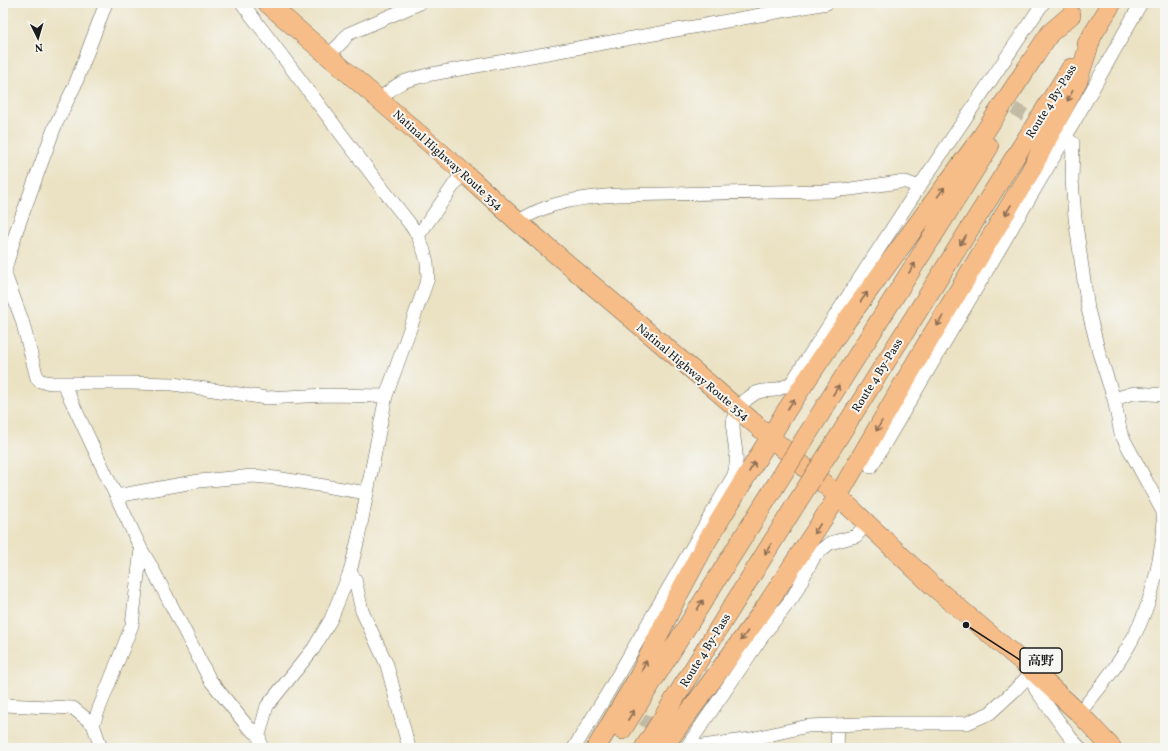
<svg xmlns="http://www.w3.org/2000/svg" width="1168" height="751" viewBox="0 0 1168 751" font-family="Vollkorn,'Noto Serif JP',serif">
<rect width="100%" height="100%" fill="#f6f6f2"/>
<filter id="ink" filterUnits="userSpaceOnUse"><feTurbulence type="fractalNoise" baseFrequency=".025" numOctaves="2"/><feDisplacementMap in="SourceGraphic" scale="8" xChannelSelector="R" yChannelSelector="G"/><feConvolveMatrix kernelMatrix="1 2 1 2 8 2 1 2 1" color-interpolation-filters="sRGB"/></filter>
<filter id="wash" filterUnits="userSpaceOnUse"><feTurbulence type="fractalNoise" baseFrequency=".012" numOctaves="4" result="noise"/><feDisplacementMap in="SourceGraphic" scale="16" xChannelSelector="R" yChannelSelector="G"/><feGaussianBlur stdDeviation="0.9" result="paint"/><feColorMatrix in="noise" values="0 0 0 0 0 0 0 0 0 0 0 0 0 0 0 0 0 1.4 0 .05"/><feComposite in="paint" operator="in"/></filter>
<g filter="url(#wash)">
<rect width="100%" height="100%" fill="#ebe2c3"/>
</g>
<g filter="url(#ink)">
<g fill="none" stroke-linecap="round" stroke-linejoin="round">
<path stroke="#c2baa2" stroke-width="13" stroke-dasharray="13 6" stroke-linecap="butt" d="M997,99L1044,126
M627,708L663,733"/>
<defs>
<path id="minor" d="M106,3L75,85L55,126L17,229L6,266V277L22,320L37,378L40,381L52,383H130L173,384L266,398L327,395L386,396
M242,3L382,188L410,224L418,236L424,251L427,262L428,278L386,396L358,539L350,572L331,619L314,648L267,706L259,735L261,748
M329,55L342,42L348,34L420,3
M380,100C399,80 407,80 432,74L827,3
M1059,135L1073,143L1072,180L1075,218L1088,309L1099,353L1114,399L1121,434L1163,512C1165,529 1162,543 1159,560C1147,627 1122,662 1079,713
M518,222C546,202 584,197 618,195L828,191L851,189L899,182H906L919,187
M418,236L463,172
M63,383L141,549L151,566L210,680L248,727L259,735
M1114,399L1134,393L1165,395
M871,467L1065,138L1141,3
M116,496L199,481L253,476L276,478L367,493
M350,572L355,579L362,611L387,665L409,748
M1033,671V683L1036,690L1070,737L1080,748
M3,705L73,708L93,724
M101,748L93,724L132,625L141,549
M574,748L607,694L734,475C744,442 715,419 754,394C760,390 768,391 775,390C782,388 787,386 792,382L919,187L1043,3
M686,748L764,634L793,597L815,555L830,543L856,536L867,523
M689,748L751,739L808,726L885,723H967L990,713L1015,690L1033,671
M837,748L838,725"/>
<path id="highway" d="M267,3L463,172L518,222L709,384L838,496L933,586L1033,671L1079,713L1112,748
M1087,44L1112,3
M807,435L989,147
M831,449L1071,68
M622,730L774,488
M596,748L639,676L676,599L707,541L786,411L847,320L982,136L1050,33L1071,15
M644,748L796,504
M663,748L764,609L838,496L920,355L1030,172L1078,80L1093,33"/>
</defs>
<use href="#minor" stroke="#646156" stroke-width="14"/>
<use href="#highway" stroke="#646156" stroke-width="20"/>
<use href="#minor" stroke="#fff" stroke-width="13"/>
<use href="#highway" stroke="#f7bd88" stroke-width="19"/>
<defs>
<path id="highway-bridge" d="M774,488L807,435
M796,504L831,449"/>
</defs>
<use href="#highway-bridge" stroke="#646156" stroke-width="20" stroke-linecap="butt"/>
<use href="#highway-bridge" stroke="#f7bd88" stroke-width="19"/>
</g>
<defs><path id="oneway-shaft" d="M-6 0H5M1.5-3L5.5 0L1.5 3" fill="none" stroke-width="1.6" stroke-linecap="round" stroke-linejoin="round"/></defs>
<g stroke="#8a6c52">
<use href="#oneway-shaft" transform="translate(1070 96) rotate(117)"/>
<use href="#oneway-shaft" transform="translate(941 192) rotate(-54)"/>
<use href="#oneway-shaft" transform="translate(1008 210) rotate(121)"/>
<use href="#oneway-shaft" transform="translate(963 240) rotate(122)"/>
<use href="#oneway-shaft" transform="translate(912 268) rotate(-58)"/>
<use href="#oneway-shaft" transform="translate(864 297) rotate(-54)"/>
<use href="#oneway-shaft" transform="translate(940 321) rotate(121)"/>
<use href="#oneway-shaft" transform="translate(836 390) rotate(-58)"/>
<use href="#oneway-shaft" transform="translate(791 404) rotate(-56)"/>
<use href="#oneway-shaft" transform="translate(879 426) rotate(120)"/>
<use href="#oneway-shaft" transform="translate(752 467) rotate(-58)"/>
<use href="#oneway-shaft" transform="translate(817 529) rotate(123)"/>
<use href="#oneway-shaft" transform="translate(768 549) rotate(122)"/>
<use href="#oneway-shaft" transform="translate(700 605) rotate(-58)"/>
<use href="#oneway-shaft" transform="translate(744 636) rotate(127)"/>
<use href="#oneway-shaft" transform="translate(644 666) rotate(-65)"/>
<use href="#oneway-shaft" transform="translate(631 715) rotate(-58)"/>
</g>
</g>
<g text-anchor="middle" stroke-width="4" stroke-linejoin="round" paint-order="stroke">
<g font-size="12" fill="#1c1c1c" stroke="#f6f6f2">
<text transform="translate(1051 101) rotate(-58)" y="4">Route 4 By-Pass</text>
<text transform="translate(448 160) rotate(42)" y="4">Natinal Highway Route 354</text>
<text transform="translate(693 372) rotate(40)" y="4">Natinal Highway Route 354</text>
<text transform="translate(877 375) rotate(-58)" y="4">Route 4 By-Pass</text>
<text transform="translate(705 650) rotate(-58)" y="4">Route 4 By-Pass</text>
</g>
</g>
<path fill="none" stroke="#1c1c1c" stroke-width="1.5" d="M966 625L1020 660"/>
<circle fill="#1c1c1c" stroke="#f6f6f2" stroke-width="1.5" cx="966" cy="625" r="4"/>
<rect fill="#f6f6f2" stroke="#1c1c1c" stroke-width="1.5" x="1020" y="648" width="42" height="25" rx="4"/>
<g font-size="13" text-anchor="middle" font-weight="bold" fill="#1c1c1c">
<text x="1041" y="665">高野</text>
</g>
<rect width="1168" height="751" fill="none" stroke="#f6f6f2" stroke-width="16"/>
<g transform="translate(38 38) rotate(175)" stroke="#f6f6f2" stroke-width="3" paint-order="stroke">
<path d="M0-3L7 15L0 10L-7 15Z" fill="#1c1c1c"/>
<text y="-6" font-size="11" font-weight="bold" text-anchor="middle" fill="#1c1c1c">N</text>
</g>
</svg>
